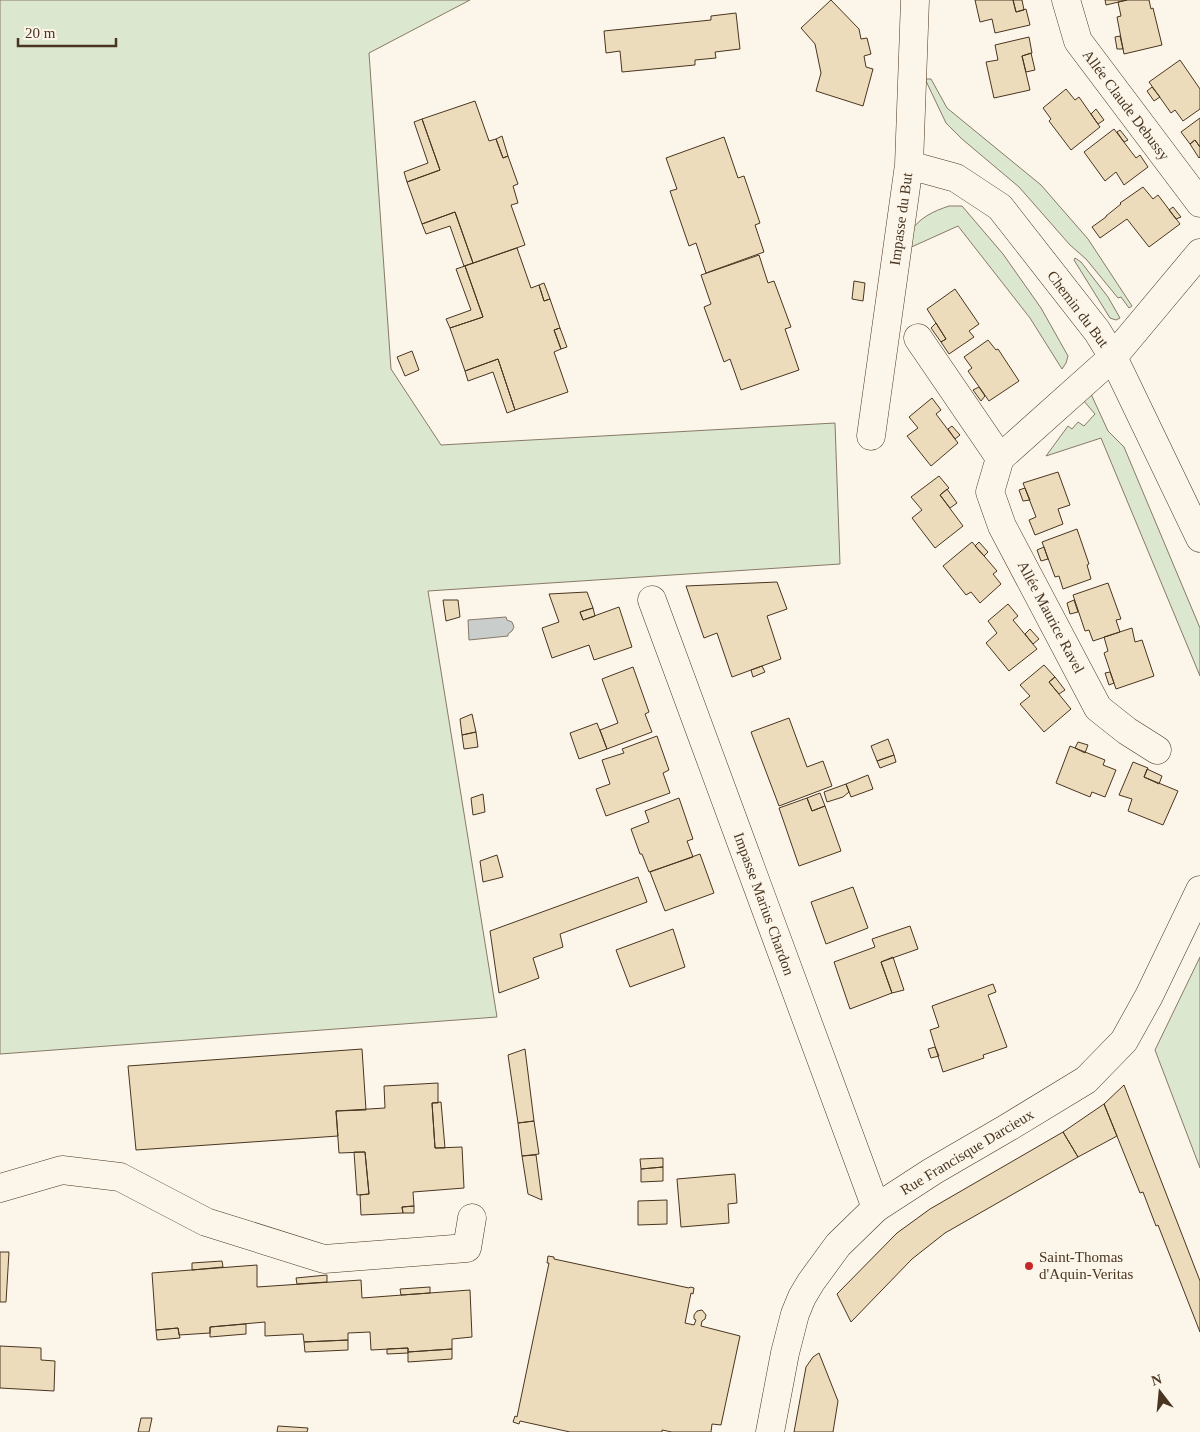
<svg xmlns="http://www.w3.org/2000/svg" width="1200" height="1432" viewBox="0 0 1200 1432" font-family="Georgia,serif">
<rect width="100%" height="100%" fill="#fbf6e9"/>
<path fill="#dce7d0" stroke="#887966" d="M0,0H470L369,53L391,369L441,445L835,423L840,564L428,591L497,1017L0,1054Z
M925,79H931L947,108L1041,185L1088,239L1132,306L1129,308L1121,297L1118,298L1086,259L1070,245L1019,187L962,139L946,123Z
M949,206H962L1003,254L1041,308L1068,356L1066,363L1062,369L1030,318L958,226L907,249C908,244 908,238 910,233C918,218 934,211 949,206Z
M1075,258L1081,262L1108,297L1120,318L1116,320L1110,318L1074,260Z
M1091,394L1108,431L1124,447L1200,628V676L1101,438L1046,456L1068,426L1072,429L1078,422L1084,426L1095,414L1083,400Z
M1200,957V1168L1155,1050Z"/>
<path fill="#c9cecd" stroke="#887966" d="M506,617L507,620L512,622L514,627L512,631L508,634V636L469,640L468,620Z"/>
<path fill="#ecdcbc" stroke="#4a3520" d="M831,0L859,29L861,39L867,38L871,54L864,56L866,67L873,69L863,106L816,91L821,73L815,44L801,28Z
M975,0H1013L1016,12L1026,9L1030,25L995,33L992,19L980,22Z
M1013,0H1022L1024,10L1016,12Z
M1105,0H1127L1106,5Z
M1127,0H1149L1151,9L1153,8L1162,45L1124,54L1117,17L1121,16L1118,2Z
M736,13L740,49L715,52L716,58L695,60V65L622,72L620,51L606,53L604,31L711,20V16Z
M1120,36L1123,49H1117L1115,37Z
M1029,37L1032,53L1022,56L1030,90L994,98L986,62L998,60L995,45Z
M1031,53L1035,70L1026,72L1022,56Z
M1180,60L1200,89V109L1183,121L1175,110L1171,113L1149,82Z
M1152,87L1160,97L1154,101L1147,91Z
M1066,89L1075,100L1079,97L1100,127L1071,150L1049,121L1051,119L1043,108Z
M475,101L489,141L496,139L503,158L508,156L518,184L513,186L518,203L511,205L525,245L473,263L455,212L422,224L407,182L440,170L422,119Z
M1096,109L1104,120L1098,124L1091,114Z
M1200,118V147L1195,140L1190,144L1181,132Z
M422,119L440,170L407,182L404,172L428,163L414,122Z
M1114,129L1136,158L1140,155L1148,167L1124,185L1116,172L1105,181L1084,152Z
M1120,130L1128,140L1124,142L1117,132Z
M502,136L508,156L503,158L496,139Z
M724,137L738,178L744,176L760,223L755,225L764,252L706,273L696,243L689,246L670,191L677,189L666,158Z
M1195,140L1200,147V157L1199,158L1190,144Z
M1143,187L1153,199L1158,195L1180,224L1149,247L1127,219L1100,238L1092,227L1106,217V216L1121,204L1120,203Z
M1173,207L1181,217L1176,219L1169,210Z
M455,212L473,263L464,266L450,226L426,234L422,224Z
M517,248L531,288L539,285L544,301L550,299L560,328L554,330L561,349L554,352L568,392L515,410L498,359L465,371L450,328L483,317L465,266Z
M759,255L768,283L774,281L791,327L785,329L799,370L741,390L730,359L724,362L704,307L711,304L701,275Z
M465,266L483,317L450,328L446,319L471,310L456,269Z
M854,281L865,283L863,301L852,299Z
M544,283L550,299L544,301L539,285Z
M955,289L979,324L969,331L974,337L949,354L941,342L946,339L927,309Z
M936,323L946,339L941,342L931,328Z
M560,328L567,347L561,349L554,330Z
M988,340L996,350L998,349L1019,381L989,401L968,371L972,368L964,357Z
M412,351L419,370L405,376L397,357Z
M498,359L515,410L507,413L493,372L468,381L465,371Z
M979,387L985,396L981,401L973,390Z
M932,398L941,410L936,414L958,443L931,466L907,436L918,428L909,417Z
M952,426L960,435L955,439L948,429Z
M1058,472L1070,505L1058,509L1063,524L1035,535L1029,520L1036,517L1023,483Z
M939,476L949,488L940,495L963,526L935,548L912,518L922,510L911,497Z
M1025,488L1030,500L1023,501L1019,490Z
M947,489L957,503L950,508L940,495Z
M1077,529L1089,564L1087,565L1091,579L1063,589L1059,576L1055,577L1042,542Z
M972,542L997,571L993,574L1001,584L980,603L971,592L966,595L943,566Z
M979,542L988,552L984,556L975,546Z
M1044,547L1048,559L1041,561L1037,550Z
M777,582L787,609L767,616L781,659L732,677L717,633L704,638L686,586Z
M1108,583L1121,619L1116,620L1120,632L1093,641L1089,630L1085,631L1073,595Z
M587,592L593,608L580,612L583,620L619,607L632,647L594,660L589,645L552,658L542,628L559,622L549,594Z
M443,600H458L460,617L446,621Z
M1074,600L1078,612L1070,614L1067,603Z
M1008,604L1018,616L1013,620L1037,649L1009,671L986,643L997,633L988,621Z
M593,608L595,616L583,620L580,612Z
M1132,628L1135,642L1142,640L1154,676L1116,689L1104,653L1108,651L1104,637Z
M1030,629L1039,639L1033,644L1025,634Z
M1044,665L1055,677L1049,682L1071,709L1044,732L1020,704L1030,696L1020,685Z
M762,666L765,672L753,677L751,670Z
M633,667L649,712L645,714L652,732L607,749L600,730L618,723L602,679Z
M1110,672L1114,683L1109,685L1105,673Z
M1055,677L1065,690L1059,694L1049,682Z
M472,714L476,732L462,735L460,719Z
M789,718L807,767L823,761L832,786L779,806L751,732Z
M597,723L607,749L579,759L570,733Z
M476,732L478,747L464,749L462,735Z
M657,736L669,770L663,773L670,793L606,816L596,789L610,784L602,760L624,753L622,749Z
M888,739L894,755L877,761L871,746Z
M1078,742L1088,745L1085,753L1075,748Z
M1070,746L1105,760L1103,765L1116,770L1105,797L1092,792L1090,797L1056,783Z
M894,755L896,762L880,768L877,761Z
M1133,762L1148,768L1144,777L1178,791L1163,825L1128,811L1132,799L1119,795Z
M1147,769L1162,776L1159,784L1144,777Z
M868,775L873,789L851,797L846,784Z
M846,784L849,792L843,797L827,802L824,792Z
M820,793L825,806L812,811L807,798Z
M483,794L485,812L473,815L471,798Z
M679,798L693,839L687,841L693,857L649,872L642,854H640L631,829L649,822L645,811Z
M807,798L812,811L825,806L841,851L799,866L779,808Z
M700,854L714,893L665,911L650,872Z
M497,855L503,877L483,882L480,861Z
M638,877L647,902L560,934L563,947L533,958L539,978L499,993L490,931Z
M853,887L868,928L826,944L811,902Z
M910,926L918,949L881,962L892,993L850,1009L834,962L875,947L872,939Z
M673,929L685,967L630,987L616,950Z
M893,957L904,990L892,993L881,962Z
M993,984L996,992L988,995L1007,1047L983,1055L984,1058L943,1072L930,1030L939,1027L932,1006Z
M935,1047L939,1056L931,1058L928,1049Z
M362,1049L366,1110L336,1111L338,1136L136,1150L128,1066Z
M525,1049L534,1121L518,1123L508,1055Z
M438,1083V1103H432L435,1148L462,1147L464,1188L413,1192L414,1206L402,1207L403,1213L361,1215L360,1195L369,1194L365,1152L339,1153L336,1111L385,1108L384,1086Z
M1124,1085L1200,1281V1332L1158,1225L1156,1226L1143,1192L1140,1193L1104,1104Z
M441,1102L445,1148H435L432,1103Z
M1104,1104L1117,1136L1078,1157L1063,1132Z
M534,1121L539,1154L522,1156L518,1123Z
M1063,1132L1078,1157L945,1233L912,1259L851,1322L837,1294L897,1233L930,1209Z
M354,1152H365L369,1194L357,1195Z
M536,1155L542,1200L528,1194L522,1156Z
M663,1158V1167L641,1169L640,1159Z
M663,1167V1181L641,1182V1169Z
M735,1174L737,1203L728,1204L729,1223L681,1227L677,1179Z
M667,1200V1224L638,1225V1201Z
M414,1206V1213H403L402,1207Z
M0,1252H9L6,1302H0Z
M548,1256L554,1257V1259L689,1288L690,1287L694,1288L693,1294L691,1293L685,1323L694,1325L696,1320L694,1319V1315L697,1311L702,1310L706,1315L705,1319L702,1321L701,1326L740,1336L721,1425L712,1424L711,1432H672L662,1430V1432H570L520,1421L519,1424L513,1422L515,1416L517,1417L549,1263H547Z
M222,1261L223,1267L192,1270V1263Z
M257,1265V1287L361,1280L362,1298L470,1290L472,1337L452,1339V1349L408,1352V1348L371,1350L370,1332L348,1333V1340L304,1342L303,1334L265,1336V1322L210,1327V1333L179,1335L178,1328L156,1330L152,1273Z
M327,1275V1282L297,1284L296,1278Z
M430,1287V1293L401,1295L400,1289Z
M246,1324V1334L210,1337V1327Z
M178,1328L180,1338L157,1340L156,1330Z
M348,1340V1350L305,1352L304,1342Z
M0,1346L41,1348V1360L55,1361L54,1391L0,1388Z
M408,1348V1353L387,1354V1349Z
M452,1349V1359L408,1362V1352Z
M819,1353L838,1401L833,1432H794L806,1367L813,1357Z
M141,1418H152L149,1432H138Z
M278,1426L308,1428L307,1432H277Z"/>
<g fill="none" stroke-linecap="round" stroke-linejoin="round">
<defs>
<path id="minor" d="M1066,0L1078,41L1200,203
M909,165L956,178L1000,207L1097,331L1113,357L1200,538
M918,338L1000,458
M871,436L909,165L915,0
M652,600L876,1208
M1157,750L1127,731L1098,708L1002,526L990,492L1000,458L1113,357L1200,253
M0,1188L62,1170L120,1177L206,1222L324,1259L467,1248L472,1218"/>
<path id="tertiary" d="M770,1432L785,1353L795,1314L802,1297L811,1282L838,1245L876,1208L933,1171L1007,1128L1086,1080L1124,1041L1149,996L1200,890"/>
</defs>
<use href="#minor" stroke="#4a3520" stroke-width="29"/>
<use href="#tertiary" stroke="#4a3520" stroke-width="29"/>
<use href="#minor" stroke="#fbf6e9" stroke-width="28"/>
<use href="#tertiary" stroke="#fbf6e9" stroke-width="28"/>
</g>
<circle fill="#c62828" stroke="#fbf6e9" stroke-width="2" cx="1029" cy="1266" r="5"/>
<g text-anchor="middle" stroke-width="4" stroke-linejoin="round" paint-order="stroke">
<g font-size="15" fill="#4a3520" stroke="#fbf6e9">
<text transform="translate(1126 105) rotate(53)" y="5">Allée Claude Debussy</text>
<text transform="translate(901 219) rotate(-82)" y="5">Impasse du But</text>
<text transform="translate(1078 309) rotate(53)" y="5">Chemin du But</text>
<text transform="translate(1051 617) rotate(62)" y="5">Allée Maurice Ravel</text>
<text transform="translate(764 904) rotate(70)" y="5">Impasse Marius Chardon</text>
<text transform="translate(967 1152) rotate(-31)" y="5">Rue Francisque Darcieux</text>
</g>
<g font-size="15" fill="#4a3520" stroke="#fbf6e9" text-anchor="start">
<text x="1039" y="1262">Saint-Thomas<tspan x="1039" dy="17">d'Aquin-Veritas</tspan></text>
</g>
</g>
<g transform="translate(1160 1392) rotate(344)" stroke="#fbf6e9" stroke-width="4" paint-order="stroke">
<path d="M0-4L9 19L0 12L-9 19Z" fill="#4a3520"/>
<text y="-8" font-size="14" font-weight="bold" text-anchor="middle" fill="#4a3520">N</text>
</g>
<path d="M18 38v8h98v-8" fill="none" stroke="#4a3520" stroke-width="2.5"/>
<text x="25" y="38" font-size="15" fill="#4a3520" stroke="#fbf6e9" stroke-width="4" paint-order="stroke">20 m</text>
</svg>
